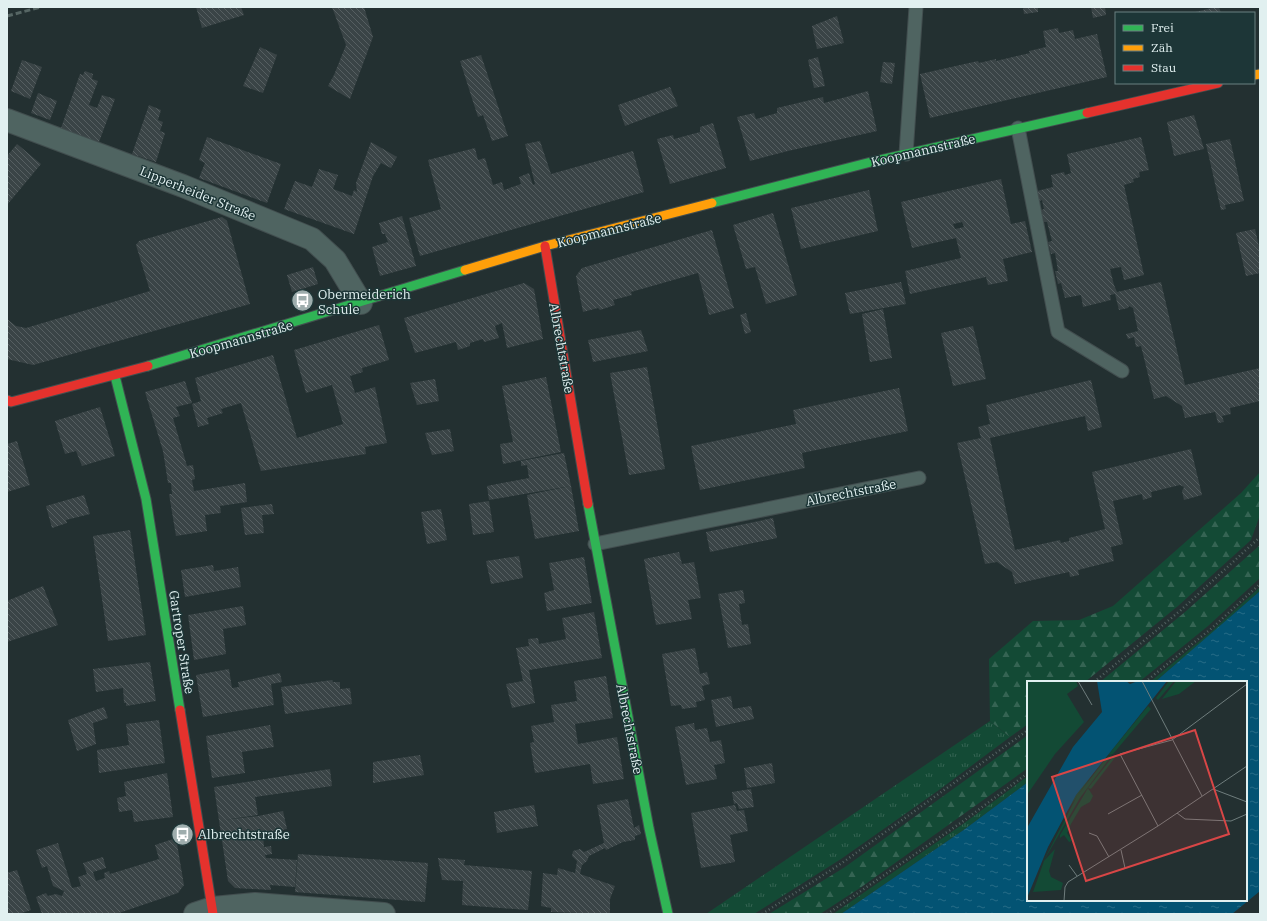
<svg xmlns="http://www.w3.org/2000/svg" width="1267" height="921" viewBox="0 0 1267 921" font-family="'IBM Plex Serif',serif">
<defs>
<pattern id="grass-tufts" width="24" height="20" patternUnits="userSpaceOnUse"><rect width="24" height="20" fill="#134a35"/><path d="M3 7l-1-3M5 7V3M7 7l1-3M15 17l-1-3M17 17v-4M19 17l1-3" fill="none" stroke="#356453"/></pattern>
<pattern id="forest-firs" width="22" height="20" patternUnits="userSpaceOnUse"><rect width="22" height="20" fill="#134a35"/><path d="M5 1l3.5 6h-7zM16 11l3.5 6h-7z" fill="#356453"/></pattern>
<pattern id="water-ripples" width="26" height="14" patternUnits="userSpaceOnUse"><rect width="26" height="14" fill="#035373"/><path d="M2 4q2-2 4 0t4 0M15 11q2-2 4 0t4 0" fill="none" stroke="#276c87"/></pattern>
<pattern id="building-back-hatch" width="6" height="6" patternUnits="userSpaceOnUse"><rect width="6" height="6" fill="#3a4446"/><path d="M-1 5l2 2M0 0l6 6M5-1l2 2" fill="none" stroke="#565f61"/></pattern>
</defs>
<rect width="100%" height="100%" fill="#233031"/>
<path fill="url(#grass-tufts)" d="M1260,587V591L1155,682H1150L1213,630Z
M990,721L1010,737L939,790L841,859L754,914H706Z
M1028,776V782L965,829L841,914H833L963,824Z"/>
<path fill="url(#forest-firs)" d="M1260,472V515L1251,540L1178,606L1085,682H1028V724L1010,737L990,721L989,659L1033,621L1079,620L1113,606L1241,493Z
M1260,545V578L1208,626L1139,682H1100L1185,612Z
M1028,735V768L860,888L820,914H769L845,867Z"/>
<path fill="url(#water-ripples)" d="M1260,591V891L1232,914H841L965,829L1028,782V900H1246V682H1155Z"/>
<path fill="url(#building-back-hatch)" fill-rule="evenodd" d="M196,7H241L244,15L202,28Z
M332,7H364L373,37L350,99L328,86L334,75L346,45Z
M1023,7H1038V12L1024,14Z
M1091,7H1105L1106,15L1093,18Z
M1216,7H1219L1221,13H1191Z
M837,16L844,43L817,49L812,26Z
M1058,28L1059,33L1073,30L1075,39L1097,34L1107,77L930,118L920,74L978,61L979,63L996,59V61L1030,53L1029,51L1046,47L1043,31Z
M260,47L277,55L263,93L243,86Z
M481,55L508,136L492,141L483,115L478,117L460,61Z
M818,57L825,86L814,88L808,60Z
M22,60L42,67L30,99L11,91Z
M883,62L895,63L892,84L880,82Z
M85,71L93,74L92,79L98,81L89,105L97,108L102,95L115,99L99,142L61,128L80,74L83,75Z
M670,87L678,106L625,126L618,105Z
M868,91L877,131L788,151L750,161L737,117L754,113L756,119L777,113V108L823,97L824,103Z
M38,93L57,101L50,120L31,113Z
M149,105L161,110L158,120L163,122L160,131L165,133L156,162L132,154Z
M1194,115L1204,149L1174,156L1167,122Z
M713,123L726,168L670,184L657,139L673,135L674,139L700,132V127Z
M207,137L281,164L267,203L199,178L205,163L199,160Z
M1141,137L1149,170L1139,172L1140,177L1133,179L1134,182L1124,185L1144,275L1124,280L1121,267L1110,269L1114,285L1117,292L1161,282L1185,385L1260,368V401L1230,408L1231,414L1222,416L1224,422L1218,423L1215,412L1185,418L1182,406L1166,396L1154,399L1141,346L1136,347L1134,337L1128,339L1126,334L1138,331L1133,308L1129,306L1128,308L1119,310L1115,294L1110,295L1111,300L1083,307L1081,295L1065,298L1061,283L1058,284L1055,271H1058L1055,253L1051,254L1048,242L1052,241L1047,222H1044L1041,210L1044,209L1042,200L1039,201L1037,191L1053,187L1051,175L1064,172L1065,175L1071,173L1067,154Z
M1230,139L1244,201L1225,205L1226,209L1221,210L1206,144Z
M540,141L551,174L633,151L644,192L420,256L409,218L441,209L428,160L475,148L478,160L485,158L493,185L502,182L504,190L521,184L519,177L529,173L533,185L535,184L525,144Z
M371,142L397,157L391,168L381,163L373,176L354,234L284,209L295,181L312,187L319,169L338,175L333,189L352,196L354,190L357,192L356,183Z
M17,144L41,164L7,205V156Z
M1001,179L1011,224L1025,221L1032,252L1003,259L1008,281L988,285L986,277L910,294L905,271L961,258L956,238L912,248L901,202ZM962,222L964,227L955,229L953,224Z
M869,190L878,231L801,249L791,208Z
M773,213L797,295L766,304L755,267L746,269L733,225Z
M402,216L416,266L380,276L372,247L388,242L385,234H382L379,223Z
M222,217L227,221L250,304L33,365L7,359V319L16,326L26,328L150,291L136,245L139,241Z
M1255,229L1260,251V273L1246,276L1236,233Z
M712,230L734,308L709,315L698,273L631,292L632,295L613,300L615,305L600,310L598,308L583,312L576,276L582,268Z
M313,267L318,284L292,292L287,275Z
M901,282L906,304L850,314L845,293Z
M524,283L534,289L543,339L507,348L502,323L495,326L499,338L484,342L483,339L470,343V346L458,350L456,342L415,353L404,318Z
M883,309L892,358L870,362L862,314Z
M746,313L751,332L745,334L740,315Z
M379,325L389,360L362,368L363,372L350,376L355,393L375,387L387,443L365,447L366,454L261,471L241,403L221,409L223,413L207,418L209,424L198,427L192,404L201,401L195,378L273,355L297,438L343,424L332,385L306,393L294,350Z
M973,326L986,379L953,386L941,333Z
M641,330L648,351L593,362L588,340Z
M647,367L665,469L629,475L610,373Z
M546,377L561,452L503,464L500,444L513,442L502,386Z
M435,379L439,401L417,405L410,383Z
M1091,380L1102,427L1088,431L1085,416L990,438L1015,550L1060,540L1061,543L1069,541V538L1105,529L1092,472L1191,449L1202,495L1184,500L1182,491L1184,487L1180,485L1151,492L1152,497L1143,500L1142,494L1113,501L1123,544L1111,547L1114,561L1078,570L1079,575L1070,577L1069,572L1015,584L1012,572L997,562L985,564L957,443L981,438L978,427L990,424L986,405Z
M185,381L192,403L176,407L180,416L173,418L187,466L193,465L195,479L192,480L194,491L245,483L247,502L220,506L221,513L205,515L207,531L176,536L169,494H172L171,483H168L163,451L145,392Z
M899,388L908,431L802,453L805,468L700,490L691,446L796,424L793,410Z
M100,407L115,456L82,466L76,451L65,454L55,421Z
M450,429L454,451L432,455L425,433Z
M17,441L30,485L7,492V444Z
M564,453L571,486L489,500L487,486L529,478L527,465L521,466V461Z
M571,486L579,531L535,539L527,495Z
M84,495L90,514L66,520L67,523L52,528L46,506Z
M489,501L494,532L473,535L469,504Z
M272,504L274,514L262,515L264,533L245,535L241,508Z
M441,509L447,540L427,544L421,512Z
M773,518L777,538L710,552L706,532Z
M130,530L146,635L108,641L93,536Z
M679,552L682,564L694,562L701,598L688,600L692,619L656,625L644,559Z
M519,556L523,578L491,584L486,561Z
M584,557L592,603L547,611L544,593L554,590L549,563Z
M213,565L214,571L238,567L241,587L185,597L181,570Z
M43,586L58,625L7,642V601Z
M743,590L745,603L739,604L742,625L748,624L751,644L728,648L718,594Z
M243,606L246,625L223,629L226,654L194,660L188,615Z
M594,612L602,658L529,670L535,703L512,708L506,684L523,681L516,648L529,646L528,639L538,638L539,644L566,639L562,618Z
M695,648L700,674L707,672L710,684L702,686L705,700L696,702L697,707L682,709L681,705L671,706L662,654Z
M150,662L156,701L126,706V703H124L123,688L96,692L93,669Z
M229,669L232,688L239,687L238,682L280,673L282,682L271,684L274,705L203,717L196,675Z
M606,676L613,718L575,724L578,744L617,737L624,779L593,784L590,764L535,773L530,743L534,742L531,726L554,722L551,705L577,701L574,681Z
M332,680L333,682H340V689L350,688L352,704L285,714L281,687Z
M731,696L733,709L751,706L754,719L716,727L711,700Z
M104,707L108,718L93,723L96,744L77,751L68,720Z
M159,720L165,763L99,773L97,750L129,745L126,724Z
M694,723L695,730L707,728L710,742L721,740L725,763L714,765L717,779L686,785L675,727Z
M270,725L274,747L242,752L245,773L212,778L206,736Z
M420,755L424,775L373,783V762Z
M772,763L775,783L747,788L744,768Z
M330,769L332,786L255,797L258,815L224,820L258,816L283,811L287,829L265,833L266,835H263L264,847L271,846L272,854L265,855L266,858L297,860L295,887L270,885L271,890L235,888L228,881L214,787Z
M167,773L173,817L134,822L132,810L119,812L117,798L126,796L124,782Z
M751,789L754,807L739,809L737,803L734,804L732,792Z
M628,799L634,828L639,825L641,834L635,836V840L623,842L606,850L605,848L589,856L587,861L582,865L580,874L615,886L610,899V914L551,912V908L541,906L543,873L557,875L558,868L575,873L577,861L572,856L573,851L580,849L584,852L604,843L597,805Z
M534,805L538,826L497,833L494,812Z
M735,805L737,811L744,810L748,831L730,835L735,862L701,868L691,813Z
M176,838L184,885L178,893L116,914H42L36,897L46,893L48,896L56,894L62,896L64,891L53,886L47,866L42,868L36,850L58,843L72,888L81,886L78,877L87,874L83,863L103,857L106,868L93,872L96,881L105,878L104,873L109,871L110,874L159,859L155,845Z
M298,854L428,863L425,902L295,892Z
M438,858L465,860L464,865L532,871L528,910L462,905L463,881L442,880Z
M17,870L31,910L19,914H7V873Z"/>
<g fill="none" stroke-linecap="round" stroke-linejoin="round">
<defs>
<path id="lane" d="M1018,128L1058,332L1122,371
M906,154L916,7
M595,544L919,478"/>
<path id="street" d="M7,120L183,186L312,239L335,260L361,303
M195,914L213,908L255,904L384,914"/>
<path id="fast" d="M712,203L871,162L1087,113
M148,366L465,270
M115,376L146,499L180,710
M588,504L649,828L668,914"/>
<path id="slow" d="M1254,75L1260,74
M465,270L545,246L712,203"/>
<path id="jam" d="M1087,113L1218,83
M545,246L588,504
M7,400L11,402L148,366
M180,710L213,914"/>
</defs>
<use href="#lane" stroke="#424e4f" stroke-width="15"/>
<use href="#street" stroke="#424e4f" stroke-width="24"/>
<use href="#fast" stroke="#424e4f" stroke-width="11"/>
<use href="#slow" stroke="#424e4f" stroke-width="11"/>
<use href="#jam" stroke="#424e4f" stroke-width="11"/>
<path stroke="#546362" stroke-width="2.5" stroke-dasharray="1 3" stroke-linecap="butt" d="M1094,682L1181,610L1260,537
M1145,682L1212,628L1260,584
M762,914L842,863L1028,730
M827,914L962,822L1028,773"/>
<use href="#lane" stroke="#4f6461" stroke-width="13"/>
<use href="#street" stroke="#4f6461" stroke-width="22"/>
<use href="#fast" stroke="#30b455" stroke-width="9"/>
<use href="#slow" stroke="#ff9f0a" stroke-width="9"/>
<use href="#jam" stroke="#e5322d" stroke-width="9"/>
<path stroke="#566664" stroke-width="3" stroke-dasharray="6 3" stroke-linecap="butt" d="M7,16L41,7"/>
</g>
<defs>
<symbol id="bus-disc" viewBox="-11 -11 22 22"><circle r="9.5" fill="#9eadad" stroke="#1d3637"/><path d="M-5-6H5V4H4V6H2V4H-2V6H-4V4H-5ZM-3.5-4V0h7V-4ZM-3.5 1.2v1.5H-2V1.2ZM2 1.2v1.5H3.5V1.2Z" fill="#fff"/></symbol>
</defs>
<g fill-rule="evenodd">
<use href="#bus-disc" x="290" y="288" width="25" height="25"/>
<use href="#bus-disc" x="170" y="822" width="25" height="25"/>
</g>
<g text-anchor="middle" stroke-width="3" stroke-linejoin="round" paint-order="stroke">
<g font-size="13" fill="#e1f0f0" stroke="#1d3637">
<text transform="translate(923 150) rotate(-13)" y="5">Koopmannstraße</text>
<text transform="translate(198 193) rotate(22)" y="5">Lipperheider Straße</text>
<text transform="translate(609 230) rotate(-14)" y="5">Koopmannstraße</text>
<text transform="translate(241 339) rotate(-16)" y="5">Koopmannstraße</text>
<text transform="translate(562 348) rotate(80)" y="5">Albrechtstraße</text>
<text transform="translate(851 492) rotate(-11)" y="5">Albrechtstraße</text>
<text transform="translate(182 642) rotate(81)" y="5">Gartroper Straße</text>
<text transform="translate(630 729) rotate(79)" y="5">Albrechtstraße</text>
</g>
<g font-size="13" fill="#e1f0f0" stroke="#1d3637" text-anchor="start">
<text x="318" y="299">Obermeiderich<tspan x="318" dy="15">Schule</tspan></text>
<text x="198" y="839">Albrechtstraße</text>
</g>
</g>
<g transform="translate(1027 681)">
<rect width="220" height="220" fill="#233031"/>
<path d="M149,0H169L152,13L135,18ZM121,23L72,84L42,127L21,166L2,211L21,166L37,135L49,114L71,84ZM87,74H90L64,108L61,107Z" fill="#134a35"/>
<path d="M142,0H147L131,19L129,17ZM121,25L124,28L86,73L81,74ZM85,74L53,117L15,183L50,115L80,76ZM61,107L66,115L63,121L54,126L44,143L40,152L45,160L42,161L37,154L33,157V154ZM28,168L22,190L24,196L36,202L34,209L6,211L17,180Z" fill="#134a35"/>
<path d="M0,0H49L51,5L40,13L57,41L28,73L0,114Z" fill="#134a35"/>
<path d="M70,0H99L103,3L111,0H140L49,114L21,166L0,217V147L46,66L75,31Z" fill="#035373"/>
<path fill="none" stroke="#6f7d7d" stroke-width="1" d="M51,0L65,24M115,0L175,115M186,108L220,121M150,132L158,138L204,140L220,133M81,133L115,114M131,145L93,73L145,59L220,3M62,152L70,155L82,176M94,169L98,187L96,188M42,184L50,195M37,220L38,206L41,201L131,145L220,85"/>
<path fill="#d84646" fill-opacity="0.15" stroke="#d84646" stroke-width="2" d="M168,49L202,153L59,200L25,96Z"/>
<rect width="220" height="220" fill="none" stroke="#e1f0f0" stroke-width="2"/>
</g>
<rect width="1267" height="921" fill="none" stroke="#e1f0f0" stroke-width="16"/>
<rect x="1115" y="12" width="140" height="72" fill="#1d3637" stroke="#6b8081"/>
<rect x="1123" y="25" width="20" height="6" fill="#30b455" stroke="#6b8081"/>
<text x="1151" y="32" font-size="12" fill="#e1f0f0">Frei</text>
<rect x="1123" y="45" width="20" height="6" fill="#ff9f0a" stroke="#6b8081"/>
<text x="1151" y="52" font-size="12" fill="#e1f0f0">Zäh</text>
<rect x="1123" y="65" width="20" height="6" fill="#e5322d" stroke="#6b8081"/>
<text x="1151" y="72" font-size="12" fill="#e1f0f0">Stau</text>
</svg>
